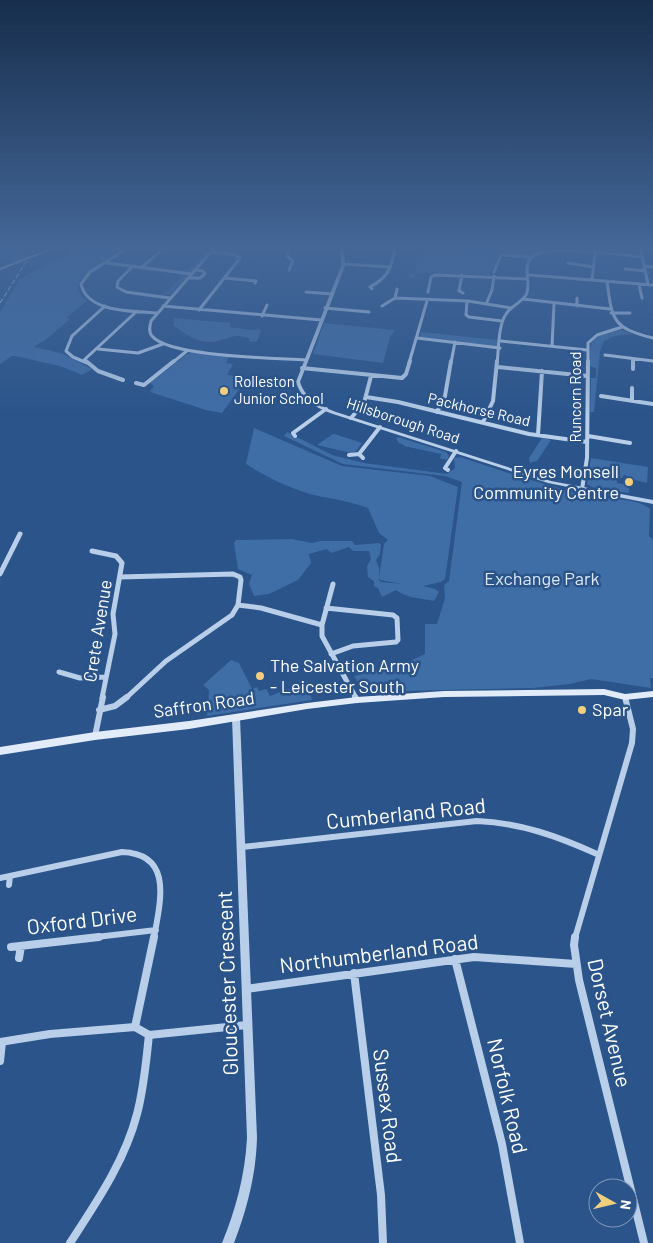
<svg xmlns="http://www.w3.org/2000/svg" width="653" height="1243" viewBox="0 0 653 1243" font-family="Barlow,sans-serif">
<rect width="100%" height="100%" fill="#2a548a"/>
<path fill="#3f6da6" d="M0,246H29L20,262L12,264L9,260L0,258Z
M81,246H130C124,251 118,256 111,260C96,269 61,282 87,301L66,318L70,319L43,342H41L34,347L61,353L92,369L82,375L63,367L16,356H12L0,364V312L20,279Z
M203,246L213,247L192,272L188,273V275L171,294L157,295L166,293L181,277L177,273L188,269L206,249Z
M502,246L550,247L528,256L498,254L490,275L417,273L414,278H408L409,273H415L417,257L420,251L493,252L494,249H501Z
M173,318L231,323L229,327L252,330L259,329L261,331L257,341L250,342L249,338C234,334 233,337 218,341C201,345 188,336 174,326Z
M324,323L395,330L390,337L383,363L313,354Z
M619,329L633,334L614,336L604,341L600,351L594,412H590L591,378H596V368L590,366C589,336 592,338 619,329Z
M421,332L499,340L497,346H494L420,337Z
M192,353L229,356L226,363L233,364L227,375L245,377L238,391L222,413L206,410L150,392L154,386L150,383L187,354Z
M254,428L342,466L430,476L458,487L445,579L441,582L423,586L435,589L439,592L434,601C421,598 408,599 396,590L382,597L378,588L374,586V581L368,577L367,566L371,559L369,551H353L349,547L331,553L327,549L309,554L311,563L298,580L269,594L254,596L249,584L252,575L238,569L234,543L236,540L292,539L312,543L320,541H352L355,545L379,543L381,545L380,554L376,560L379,568V580L381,582L402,584L380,580L379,577L384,544L388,540L379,533L368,508C351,502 335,499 318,496C293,490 268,478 246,464Z
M287,432L332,455L364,463L447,474L455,468L454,458L460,457C506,472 551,488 598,497C613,500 638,498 650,509L649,536L653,540V678H650L651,688L591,679L570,684L533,688L364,692L354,676L404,664L425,654V624H437L445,598L444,585L449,581L462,482L445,476L343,464L284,436Z
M333,434H335L362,443L356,451L351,453L317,445Z
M398,437L446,452L449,456L447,460L440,458L441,454L404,446V445L399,443L396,439Z
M542,438L551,440L537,461L530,463L529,458Z
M591,458L648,467L647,483L627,478V476L624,475L622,478H617V483L629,485V493L592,487L587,484Z
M231,660L239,663L252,689L257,687L259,691L266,689L270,696L293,687V693L308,687L312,700L207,716L209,690L203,685Z"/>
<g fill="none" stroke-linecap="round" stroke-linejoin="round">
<path stroke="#b8cee9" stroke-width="3" d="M131,246L90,272L81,284C87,313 134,311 157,313
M216,246L151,321C150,326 148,332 152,336C169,357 276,358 305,360
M640,246L648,284
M640,247L653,249
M107,263L192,274
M568,263L594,267
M344,264L390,267
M644,266L653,267
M132,267L118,281L117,287L126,292L170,298
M141,268L166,246
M625,269L645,271
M289,270L293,261L287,256L290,246
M494,272L501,255L531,257
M462,275L459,291L463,293
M530,275L653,285
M188,278H200L205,274L203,271L195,270
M225,278L256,281L255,283
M592,280L595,253
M607,281C612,321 613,328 653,338
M639,284L642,298
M372,289L370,287C390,276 391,267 396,246
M397,289L395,298L468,301L511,308
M306,292L332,294
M428,292L431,277L435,275L528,279
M577,298V306
M523,299L610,309
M467,301L466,315L469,317L502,321
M487,302L492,290L494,276
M163,306L321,320
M382,306L395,298
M325,308L369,312
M199,310L240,258L236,255L212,252
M611,313H630
M262,316L267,305
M417,338L500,348
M501,341L587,350
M552,346L554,304
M98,349L138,353L163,344
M605,355L653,361
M633,359V363
M84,360L137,311
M87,363L73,357L66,351L72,336L105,306
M172,363L188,350
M409,363L427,301
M451,363L455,342
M497,363C499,348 498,326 506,314C511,306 521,303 526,295C532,284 522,267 531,258C545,243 620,255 641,257
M588,363V343L597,335L622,327"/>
<path stroke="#b8cee9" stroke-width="4" d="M86,361L98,371L123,380
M633,361V369
M498,367L587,376
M302,368L402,378L406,374L410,361
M136,383L144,385L174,361
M632,388V401
M601,396L653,404
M366,397L398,402L529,434L587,442
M437,412L445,396L451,361
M351,418L364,403L371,376
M483,422L493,401L497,361
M538,435L542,371
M295,436L293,433L326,409
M588,436L630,443
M349,455L359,454
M363,458L359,454L380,427
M448,470L445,468L456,451
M582,489L587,458L588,361"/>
<path stroke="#b8cee9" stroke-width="5" d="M92,551L116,556L122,563L113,614L115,634L102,698
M0,574L20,534
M120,577L233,574L240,577L241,580L238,605L232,615L166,661L126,698
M333,584L322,625V636L356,698
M238,605L261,608L322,625
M326,608L393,615L397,618L398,640L396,642L353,646L331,654
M59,672L80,678L106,677"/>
<path stroke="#b8cee9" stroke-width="6" d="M355,697L357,700
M99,710L115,706L127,697
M95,736L103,697
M242,847L477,821C521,823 557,836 597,854
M0,878L122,852C174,854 160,902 154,938
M9,885L10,876
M88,938L156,930
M575,938L632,743L633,729L625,697"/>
<path stroke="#b8cee9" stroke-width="8" d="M575,937L574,945L579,980L644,1243
M11,947L99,937
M19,958L21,946
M455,959L502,1144L520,1243
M354,973L381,1195L383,1243
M246,989L474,957L576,964
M135,1027L154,937
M0,1042L50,1034L135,1027L149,1035L247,1025
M0,1061L2,1042
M70,1243C96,1203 125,1161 137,1114C144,1088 146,1062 149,1035"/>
<path fill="#b8cee9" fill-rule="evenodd" d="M340,246H344L345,266L300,382C306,400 319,405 336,412L551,481L653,500V504L548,483L333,414C315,407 302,401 296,382L341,266Z
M236,715L238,716L240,718L257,1138C256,1175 247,1209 234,1243H222C236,1209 245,1175 247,1138L232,718L234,716Z"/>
<path fill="#e2ebf8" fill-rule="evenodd" d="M57,246H63L0,270V268Z
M604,689L625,694L653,691V697L625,700L604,695L444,697L357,703L307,709L189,729L95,740L0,755V747L95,732L189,721L307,703L357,697L444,691Z"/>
<path stroke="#fff" stroke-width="1" stroke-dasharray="5 2.5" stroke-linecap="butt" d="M0,303L36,246"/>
</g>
<linearGradient id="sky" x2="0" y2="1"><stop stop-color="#172e4c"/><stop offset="0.59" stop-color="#446798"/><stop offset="1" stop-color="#446798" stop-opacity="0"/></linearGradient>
<rect width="653" height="420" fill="url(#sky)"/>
<g fill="#f0cf7f" stroke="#2a548a" stroke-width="2">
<circle cx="224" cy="391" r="5"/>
<circle cx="629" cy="482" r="5"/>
<circle cx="260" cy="676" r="5"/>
<circle cx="582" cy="710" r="5"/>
</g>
<g text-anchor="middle" stroke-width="5" stroke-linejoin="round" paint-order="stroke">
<g font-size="15" fill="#fff" stroke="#2a548a" text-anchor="start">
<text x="234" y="387">Rolleston<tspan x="234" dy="17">Junior School</tspan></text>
</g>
<g font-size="15" fill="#fff" stroke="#2a548a">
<text transform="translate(576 397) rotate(-90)" y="5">Runcorn Road</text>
<text transform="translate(479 410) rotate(13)" y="5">Packhorse Road</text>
<text transform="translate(403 421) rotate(18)" y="5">Hillsborough Road</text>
</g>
<g font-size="18" fill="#fff" stroke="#2a548a" text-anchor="start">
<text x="619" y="478" text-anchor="end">Eyres Monsell<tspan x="619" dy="21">Community Centre</tspan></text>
<text x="270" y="672">The Salvation Army<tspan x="270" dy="21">- Leicester South</tspan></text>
<text x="592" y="716">Spar</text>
</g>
<g font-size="18" fill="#dce8f7" stroke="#2a548a">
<text x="542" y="585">Exchange Park</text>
</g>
<g font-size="18" fill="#fff" stroke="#2a548a">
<text transform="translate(98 631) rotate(-81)" y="6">Crete Avenue</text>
<text transform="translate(204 705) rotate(-8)" y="6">Saffron Road</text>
</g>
<g font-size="21" fill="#fff" stroke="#2a548a">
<text transform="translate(406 814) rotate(-6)" y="7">Cumberland Road</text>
<text transform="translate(82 921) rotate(-7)" y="7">Oxford Drive</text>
<text transform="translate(379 954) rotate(-7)" y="7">Northumberland Road</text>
<text transform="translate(228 983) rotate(-92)" y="7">Gloucester Crescent</text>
<text transform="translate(609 1023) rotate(77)" y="7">Dorset Avenue</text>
<text transform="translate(507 1096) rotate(77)" y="7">Norfolk Road</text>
<text transform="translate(387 1106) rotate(83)" y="7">Sussex Road</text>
</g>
</g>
<g transform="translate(613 1203) rotate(98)"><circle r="24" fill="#2a548a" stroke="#7f98b9"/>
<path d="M0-4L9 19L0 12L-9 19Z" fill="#f0cf7f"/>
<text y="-8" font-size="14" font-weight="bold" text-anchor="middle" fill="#ffffff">N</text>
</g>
</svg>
